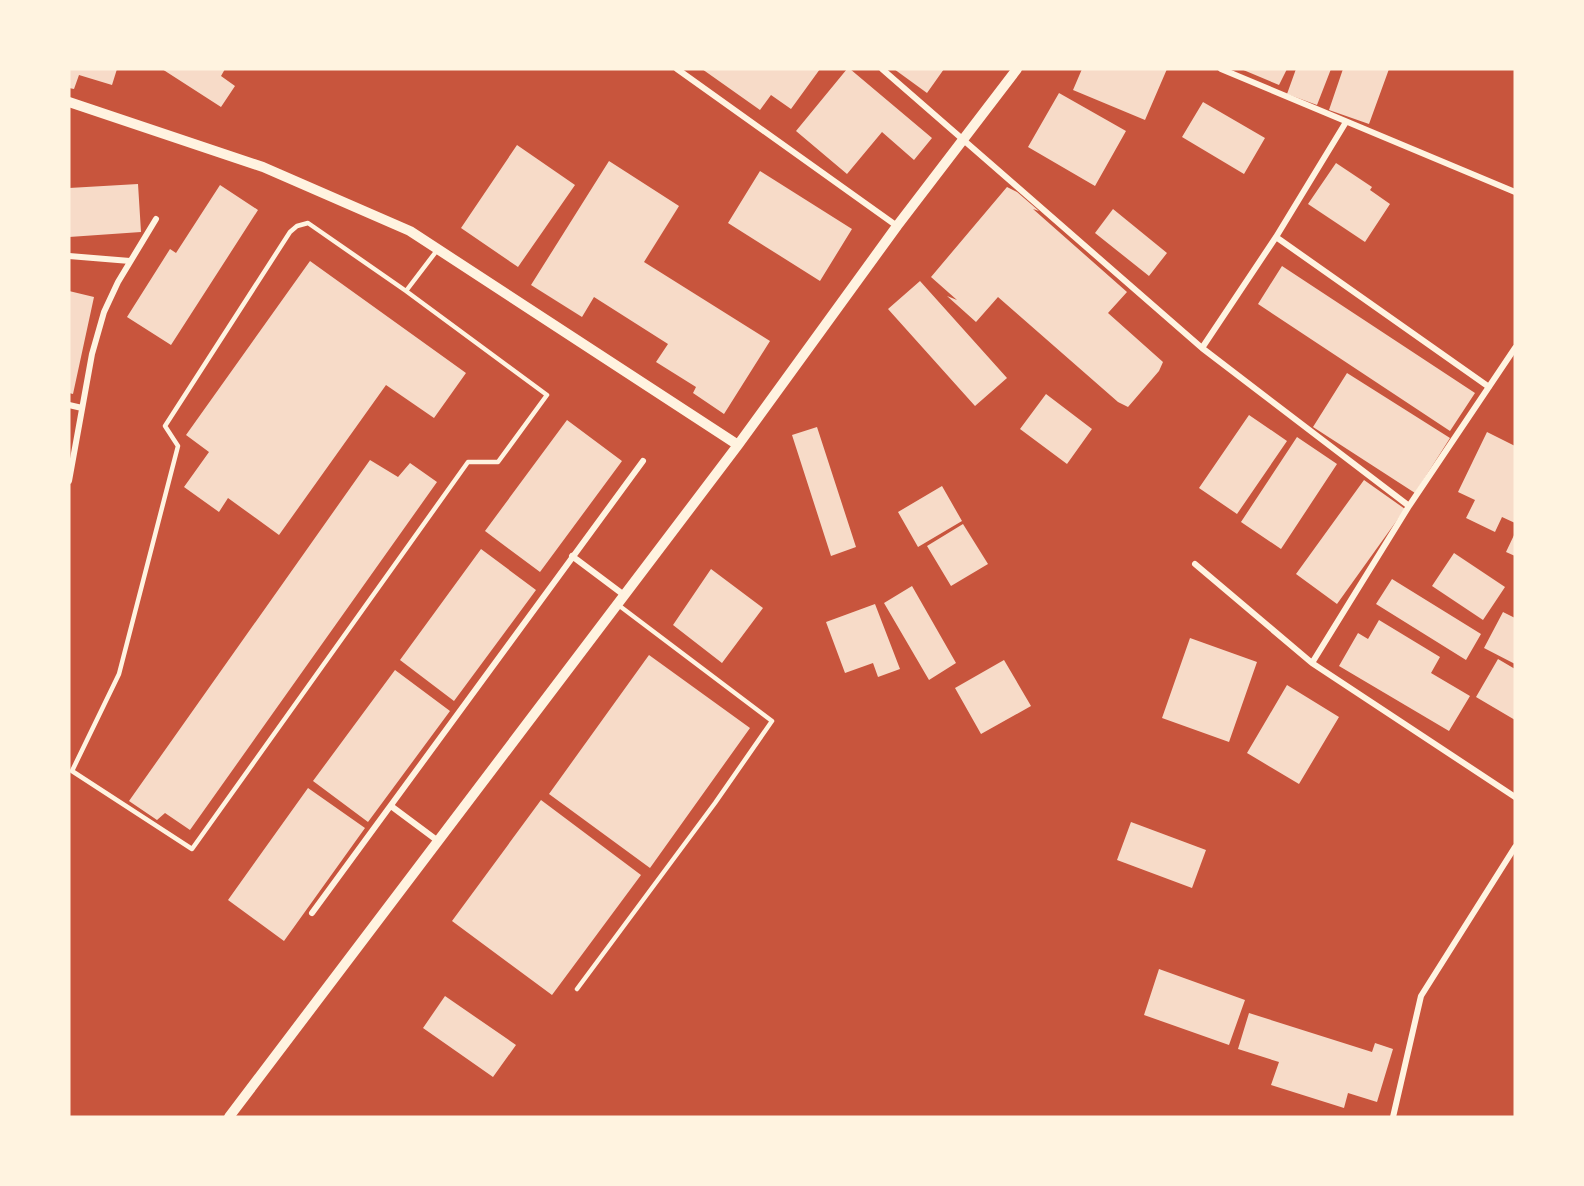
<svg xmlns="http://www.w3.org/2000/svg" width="1584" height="1186" viewBox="0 0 1584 1186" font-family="'Source Sans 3',sans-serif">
<rect width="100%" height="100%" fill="#c8553d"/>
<path fill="#f7dbc8" d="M69,69H117L112,85L79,75L74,89L69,88Z
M162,69H225L221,76L235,86L221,107Z
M702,69H820L791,109L771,95L760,110Z
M847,69H850L932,138L914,160L882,132L847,174L796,131Z
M894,69H944L927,93Z
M1082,69H1167L1145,120L1073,90Z
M1241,69H1287L1279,85Z
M1296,69H1331L1317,105L1287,94Z
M1343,69H1389L1369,124L1329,110Z
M1059,93L1126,131L1095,186L1028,147Z
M1203,102L1265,138L1244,174L1182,137Z
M517,145L575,185L518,267L461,228Z
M609,161L679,206L644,262L770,341L724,414L693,393L696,387L656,362L668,344L594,297L582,317L531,285Z
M1336,163L1372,187L1370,190L1390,204L1365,242L1308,204Z
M760,171L852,229L820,281L728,223Z
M138,184L141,232L69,237V188Z
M220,185L258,210L171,345L127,317L170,249L176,253Z
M1007,187L1017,192L1039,211L1033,209L1127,292L1108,313L1163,362L1159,371L1128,407L1118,402L998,297L976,322L947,296L957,300L931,277Z
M1113,209L1167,253L1149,276L1095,233Z
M310,261L466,373L434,418L386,385L279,535L228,498L219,512L184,487L209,452L186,435Z
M1282,266L1475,393L1450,431L1258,304Z
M920,281L1007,378L975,406L888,309Z
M69,291L94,297L73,394L69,393Z
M1347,373L1450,438L1415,493L1313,427Z
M1046,394L1092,429L1067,464L1020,429Z
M1249,415L1287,441L1237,514L1199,488Z
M567,420L622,461L540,572L485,531Z
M817,427L856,547L831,556L792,435Z
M1487,432L1515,446V523L1502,517L1495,532L1466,518L1475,500L1458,492Z
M1297,437L1337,464L1281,549L1241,522Z
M370,460L398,477L410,463L437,482L190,830L165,813L157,820L129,801Z
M1364,480L1405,509L1337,604L1296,574Z
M942,486L962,521L918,547L898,512Z
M963,524L988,564L951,586L927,546Z
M1515,533V556L1506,552Z
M481,549L536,590L454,701L400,660Z
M1454,553L1505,587L1483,620L1432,586Z
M711,569L763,608L722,663L673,625Z
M1392,579L1481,634L1466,660L1376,604Z
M912,586L956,663L929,680L884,603Z
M875,604L900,669L878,677L873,663L845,673L826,622Z
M1503,612L1515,618V664L1484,648Z
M1379,620L1440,657L1431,673L1470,696L1449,731L1339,666L1358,633L1368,639Z
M1190,638L1257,662L1229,742L1162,718Z
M649,655L750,728L650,868L549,794Z
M1498,659L1515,669V720L1476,697Z
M1004,660L1031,706L981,734L955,688Z
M395,670L450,711L368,822L313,781Z
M1287,685L1339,717L1299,784L1247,753Z
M308,788L365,828L284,941L228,900Z
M541,800L641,875L552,995L452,921Z
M1131,822L1206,850L1192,888L1117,860Z
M1159,969L1245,1000L1229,1045L1144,1015Z
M445,996L516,1045L493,1077L423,1028Z
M1249,1013L1372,1052L1375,1043L1393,1049L1377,1102L1348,1093L1344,1108L1271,1085L1279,1062L1238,1049Z"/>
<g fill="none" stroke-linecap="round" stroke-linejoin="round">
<path stroke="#fff3e0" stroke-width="4.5" d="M308,223L406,291L547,395L498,462H468L192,849L72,771L119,674L178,446L165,426L290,232L297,226Z
M406,291L438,249
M577,989L715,803L772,721L617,604"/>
<path stroke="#fff3e0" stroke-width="6" d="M677,69L897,226
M882,69L1202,348L1409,506
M1221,69L1515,192
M1276,237L1489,387
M69,256L130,261
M1202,348L1276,237L1346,122
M69,405L82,408
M69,481L92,354L104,312L118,282L156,219
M572,556L624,595
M1195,564L1312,663L1515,797
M1312,663L1409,506L1515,348
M391,806L438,841
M312,913L643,461
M1393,1117L1421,996L1515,847"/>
<path stroke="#fff3e0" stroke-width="10" d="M69,102L263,167L410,231L738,445
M229,1117L738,445L897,226L1017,69"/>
</g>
<rect width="1584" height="1186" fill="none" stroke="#fff3e0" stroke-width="141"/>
</svg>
